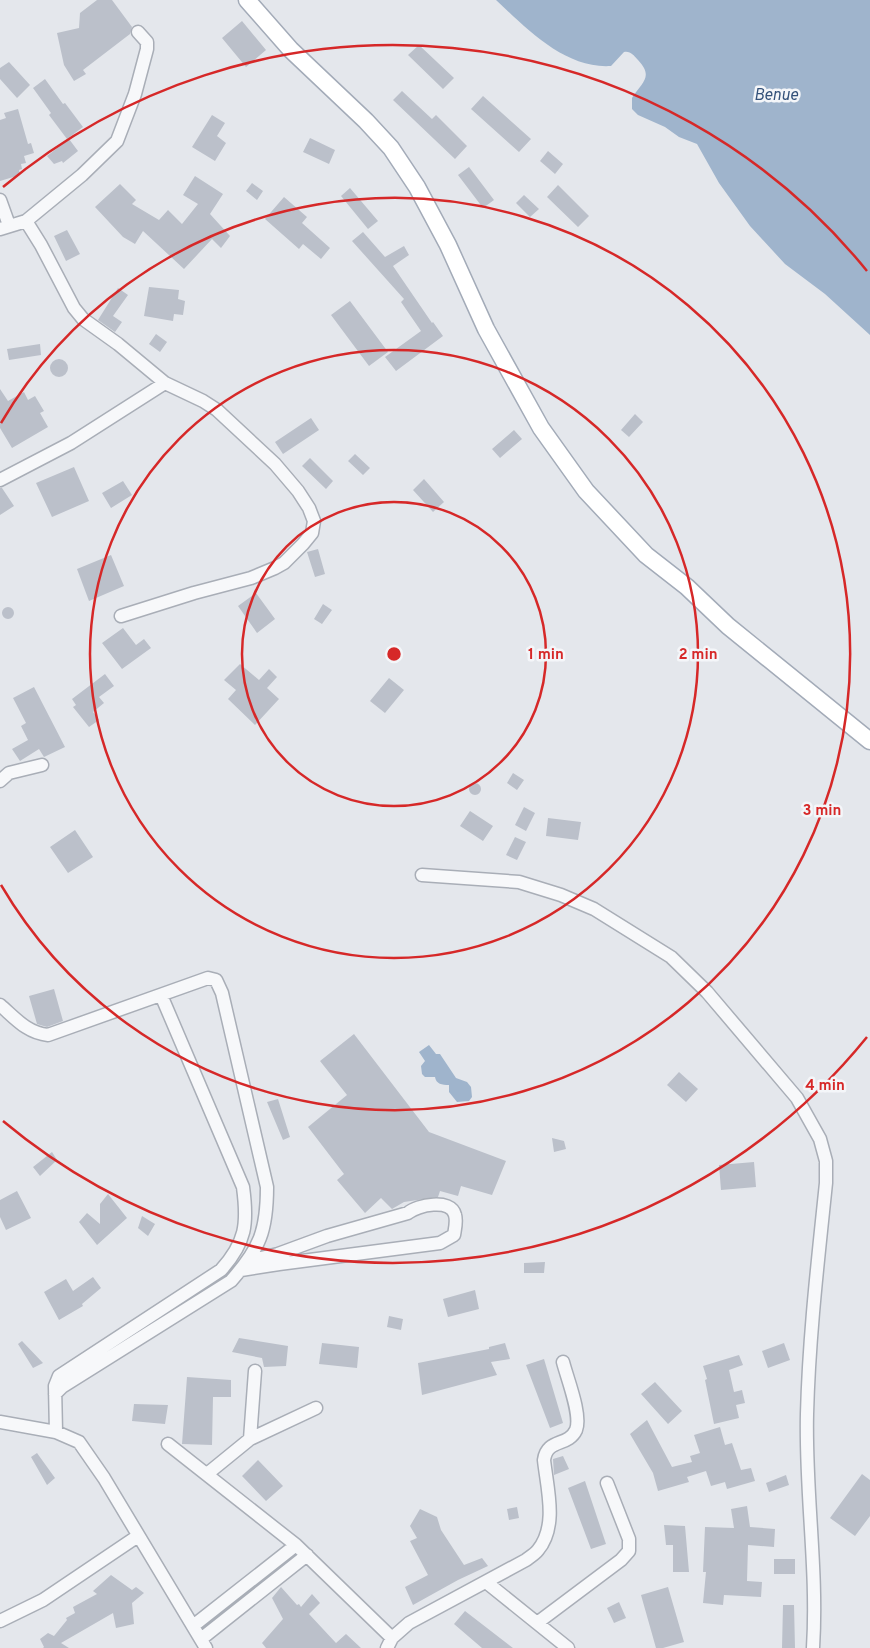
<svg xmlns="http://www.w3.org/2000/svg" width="870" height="1648" viewBox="0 0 870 1648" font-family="Overpass,sans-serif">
<rect width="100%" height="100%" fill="#e4e7ec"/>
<path fill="#9fb4cc" d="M496,0H870V335L825,294L785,264L750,226L719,183L697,144L679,137L665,127L638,115L632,109V98C642,82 654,77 638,60C633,55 631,51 624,52L611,66C565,69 527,29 496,0Z
M429,1045L436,1054H440L456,1078L467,1082L471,1087L472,1097L469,1101L457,1102L449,1092V1085C442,1085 436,1084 435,1077H425L422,1074L421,1066L425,1061L419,1052Z"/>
<path fill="#bbc0ca" d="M97,0H112L132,27L130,34L83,70L86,74L74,81L64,65L57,33L79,28L80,13Z
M242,21L266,50L246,67L222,38Z
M419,45L454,78L443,89L408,55Z
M9,62L30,85L17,98L0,79V68Z
M45,79L63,104L65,103L83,127L67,139L49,115L51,113L33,88Z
M402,91L432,119L436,115L467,146L455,159L393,100Z
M483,96L531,139L519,152L471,109Z
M18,109L28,144L31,143L34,153L24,156L26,163L21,164L22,169L19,170L20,175L0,181V120L6,118L4,113Z
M212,115L225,123L217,136L226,143L215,161L192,147Z
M310,138L335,150L329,164L303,152Z
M69,139L78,151L63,163L62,161L54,164L47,156Z
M548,151L563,164L555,174L540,161Z
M469,167L494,200L483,208L458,175Z
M195,176L223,194L210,214L230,236L221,248L212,239L184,269L143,231L135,244L123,237L95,207L120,184L136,200L132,204L159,220L168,210L182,224L198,204L183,195Z
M252,183L263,191L257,200L246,191Z
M558,185L589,216L578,227L547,197Z
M350,188L378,221L368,229L341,196Z
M524,195L539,209L530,217L516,203Z
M284,197L307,217L302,223L330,248L321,259L303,244L299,249L265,219Z
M67,230L80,254L66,261L54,236Z
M363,232L385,257L404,246L409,255L393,266L432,323L433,322L443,336L396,371L385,357L421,331L401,302L404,299L352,241Z
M149,287L179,290L178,299L185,301L183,315L174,314L173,321L144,316Z
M118,288L128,295L113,316L122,322L115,332L98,320Z
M350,301L388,352L369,366L331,315Z
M156,334L167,342L160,352L149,344Z
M40,344L41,355L9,360L7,349Z
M50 368a9 9 0 1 1 18 0a9 9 0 1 1-18 0Z
M0,389L8,401L24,392L28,400L35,396L44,411L40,413L48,427L12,448L0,428Z
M635,414L643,422L629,437L621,430Z
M311,418L319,430L283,454L275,442Z
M514,430L522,439L500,458L492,449Z
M355,454L370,468L363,475L348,461Z
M310,458L333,481L326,489L302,466Z
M74,467L89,501L52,517L36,483Z
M424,479L444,502L433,512L413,490Z
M123,481L132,495L111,508L102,493Z
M0,488H2L14,506L0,515Z
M318,549L325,574L315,577L307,552Z
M111,555L124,586L89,601L77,569Z
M256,593L275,619L257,633L238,606Z
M323,604L332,610L322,624L314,619Z
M2 613a6 6 0 1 1 12 0a6 6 0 1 1-12 0Z
M123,628L136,645L144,639L151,648L122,669L102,643Z
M240,664L259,680L269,669L277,677L267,688L279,699L255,725L228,699L236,690L224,680Z
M105,674L114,686L99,697L104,703L93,712L99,720L89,727L73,707L76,705L72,699Z
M389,678L404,690L385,713L370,701Z
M34,687L65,747L44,757L39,749L20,761L12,749L28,740L21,726L26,723L13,698Z
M513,773L524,780L517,790L507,783Z
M469 789a6 6 0 1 1 12 0a6 6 0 1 1-12 0Z
M524,807L535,813L526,831L515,825Z
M470,811L493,826L483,841L460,826Z
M548,818L581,822L578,840L546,836Z
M75,830L93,857L68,873L50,847Z
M515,837L526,842L517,860L506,855Z
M54,989L63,1021L47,1027L37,1024L29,996Z
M354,1034L429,1132L506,1161L492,1195L461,1186L458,1196L440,1191L438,1197L404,1202L392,1209L381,1198L365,1213L337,1180L344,1174L308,1127L347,1095L320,1061Z
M679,1072L698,1089L686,1102L667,1085Z
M278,1099L290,1137L283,1140L267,1102Z
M552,1138L564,1141L566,1149L554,1152Z
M52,1152L57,1160L40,1176L33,1167Z
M754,1162L756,1187L721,1190L719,1165Z
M17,1191L31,1218L6,1230L0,1217V1200Z
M108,1194L127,1218L97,1245L79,1222L87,1213L100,1224V1204Z
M142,1216L155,1224L148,1236L138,1228Z
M545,1262L544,1273H524V1263Z
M93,1277L101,1288L82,1304L83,1306L59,1320L44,1292L66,1279L73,1291Z
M475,1290L479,1309L448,1317L443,1299Z
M389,1316L403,1319L401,1330L387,1327Z
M239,1338L288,1346L286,1366L264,1367L262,1358L232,1352Z
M22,1341L43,1363L33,1368L18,1344Z
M322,1343L359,1347L357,1368L319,1364Z
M505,1343L510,1359L491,1362L497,1375L422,1395L418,1363L489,1349V1347Z
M784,1343L790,1360L768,1368L762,1351Z
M739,1355L743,1365L729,1370L734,1392L742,1390L745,1403L736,1405L739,1418L714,1424L705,1380L707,1379L703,1366Z
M544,1359L563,1423L550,1428L526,1365Z
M187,1377L231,1380V1397H213L212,1445L182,1444Z
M655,1382L682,1411L668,1424L641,1394Z
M134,1404L168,1405L165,1424L132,1421Z
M647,1420L672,1467L692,1462L690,1456L700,1453L694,1435L720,1427L725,1445L732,1443L741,1470L751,1468L755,1481L727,1489L725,1482L711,1486L706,1471L687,1477L689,1482L658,1491L653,1473L630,1434Z
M37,1453L55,1478L47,1485L31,1457Z
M563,1456L569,1469L554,1475L553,1459Z
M258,1460L283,1486L266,1501L242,1476Z
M862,1474L870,1480V1516L855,1536L830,1518Z
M786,1475L789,1485L769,1492L766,1483Z
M585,1481L606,1544L591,1549L568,1488Z
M747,1506L750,1527L775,1529L774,1547L748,1545L747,1581L762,1582L761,1597L724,1595L723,1605L703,1603L706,1572H703L705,1527L734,1528L731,1509Z
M517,1507L519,1518L509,1520L507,1509Z
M420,1509L437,1517L441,1530L464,1565L482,1558L488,1566L458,1580L413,1605L405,1587L428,1575L410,1541L417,1538L410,1526Z
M664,1525L685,1526L689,1572H673V1545H666Z
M774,1559H795V1574H774Z
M111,1575L132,1590L136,1587L144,1593L132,1603L134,1624L116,1628L113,1613L61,1643L69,1648H43L44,1647L40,1639L48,1633L54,1636L67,1620L66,1618L75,1613L73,1607L97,1594L93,1591Z
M281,1587L297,1605L299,1604L301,1607L312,1594L320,1603L309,1614L336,1643L346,1634L361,1648H266L262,1643L283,1619L272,1598Z
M668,1587L684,1642L663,1648H656L641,1595Z
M619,1602L626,1618L614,1623L607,1608Z
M783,1605H794L795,1648H782Z
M465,1611L513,1648H482L454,1624Z"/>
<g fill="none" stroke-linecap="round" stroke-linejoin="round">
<defs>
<path id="minor" d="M0,200L9,225
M26,221L41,245L74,308L83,319L118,344L165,383L203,401L217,410L275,464L298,491L309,508L314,521L312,533L303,544L284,563L275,568L251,578L194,593L121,616
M0,229L26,221L82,175L117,141L135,94L147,49V42L138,32
M0,480L71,443L165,383
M0,781L9,773L42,765
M422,875L519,882L561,895L594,909L671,957L707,992L797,1098L820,1139L826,1161V1183C818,1260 809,1337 807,1414C805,1492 818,1570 813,1648
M0,1005C15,1018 27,1033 48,1035L208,978L216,980L222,993L267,1187C267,1231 260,1248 231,1281L62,1387L55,1394
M241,1270L279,1264L440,1243L454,1235C455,1229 457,1221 455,1215C451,1198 417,1205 408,1213L327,1236L278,1254L249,1261
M0,1422L56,1432L79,1442L104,1478L206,1648
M56,1432L55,1386L59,1376L221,1270C246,1242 248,1224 243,1187L161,995
M250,1439L255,1371
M168,1444L296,1545L392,1638
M207,1474L250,1439L316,1408
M486,1582L568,1648
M0,1621L43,1600L138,1536
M537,1623L621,1560L629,1551V1539L607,1483
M193,1626L296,1545
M201,1639L307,1555
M387,1648L392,1638L409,1623L526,1560C530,1557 535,1554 538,1550C558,1526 547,1488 544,1460C547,1438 568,1447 576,1430C582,1415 567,1378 563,1362"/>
<path id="major" d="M247,0L291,50L366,121L391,148L417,187L448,245L486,329L541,428L586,491L646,555L687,587L728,626L870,741"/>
</defs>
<use href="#minor" stroke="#a9aeb7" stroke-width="15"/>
<use href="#major" stroke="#a3abb8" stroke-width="19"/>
<use href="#minor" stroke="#f7f8fa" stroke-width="12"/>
<use href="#major" stroke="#fff" stroke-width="16"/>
</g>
<g fill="none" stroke="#d62828" stroke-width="2.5">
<circle cx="394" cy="654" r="152"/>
<circle cx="394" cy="654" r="304"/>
<path d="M1 423A456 456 0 1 1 1 885"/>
<path d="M867 1037A609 609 0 0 1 3 1121M3 187A609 609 0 0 1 867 271"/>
</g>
<g text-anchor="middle" stroke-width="5" stroke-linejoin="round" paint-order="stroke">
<g font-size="16" font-style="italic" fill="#34527a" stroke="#f4f6f9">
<text x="776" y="100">Benue</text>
</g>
</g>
<circle cx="394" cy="654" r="8" fill="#d62828" stroke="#f4f6f9" stroke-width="2.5"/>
<g font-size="15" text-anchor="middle" font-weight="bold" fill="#d62828" stroke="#f4f6f9" stroke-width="5" stroke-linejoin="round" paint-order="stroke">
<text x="546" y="659">1 min</text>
<text x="698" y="659">2 min</text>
<text x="822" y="815">3 min</text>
<text x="825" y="1090">4 min</text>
</g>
</svg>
